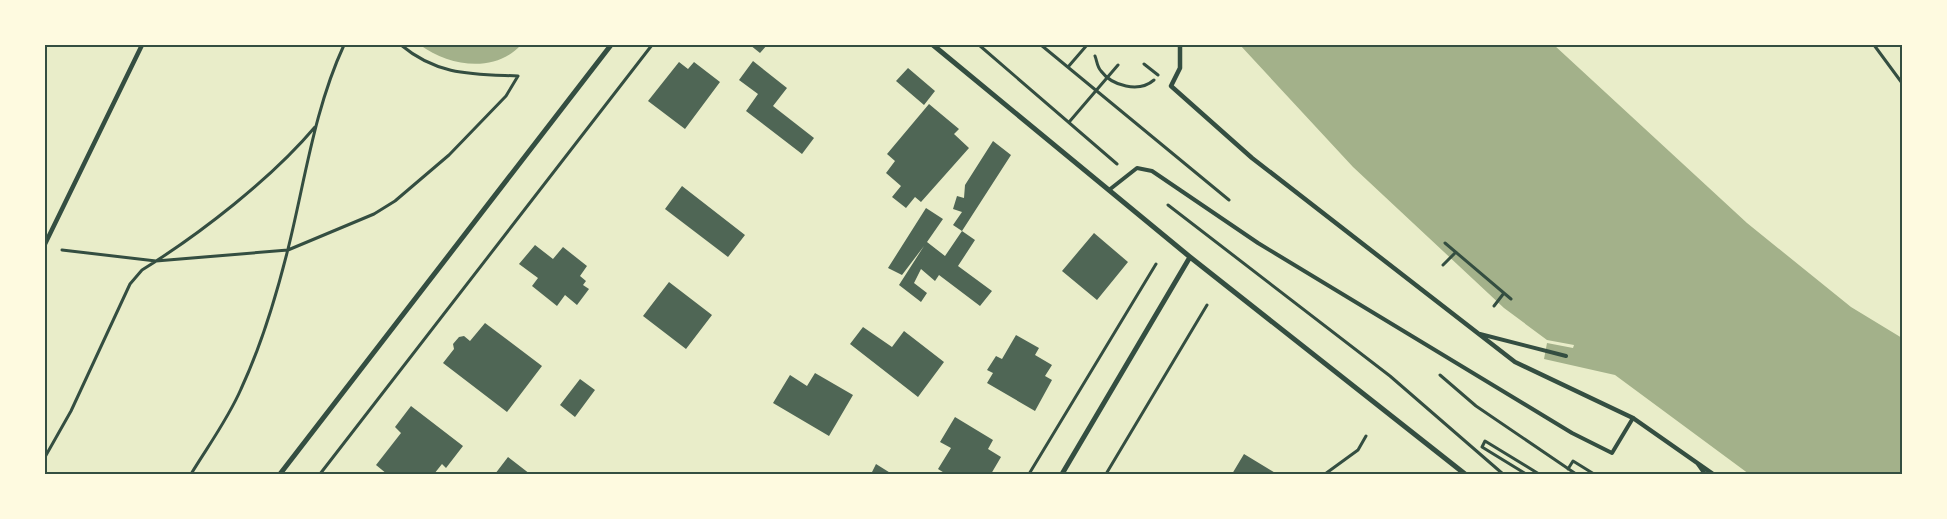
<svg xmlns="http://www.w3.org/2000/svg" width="1947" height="519" viewBox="0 0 1947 519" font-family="'Titillium Web',sans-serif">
<rect width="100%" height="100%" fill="#e9edc9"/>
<path fill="#a3b18a" d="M420,45H521C494,74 449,66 420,45Z
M1240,45H1554L1747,223L1851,307L1902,338V474H1749L1615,375L1544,359L1547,343L1573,348L1574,345L1547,340L1504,308L1353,167Z"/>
<path fill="#4f6655" d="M750,45H767L760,53Z
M753,61L787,88L773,106L814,138L802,154L746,111L758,94L739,80Z
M679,62L688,69L694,62L720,82L685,129L648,101Z
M908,68L935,91L924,105L896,81Z
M929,104L959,129L954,134L969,148L921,202L915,197L906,208L892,197L901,186L886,173L895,161L887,154Z
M993,141L1011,155L962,231L953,225L962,212L953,209L957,196L964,198L965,185Z
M682,186L745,235L728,257L665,209Z
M926,208L943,219L927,242L945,256L962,231L975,240L958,266L992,291L980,306L939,275L935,281L921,269L914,283L927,293L921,302L899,285L924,246L902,275L888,268Z
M1094,233L1128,262L1097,300L1062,271Z
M535,245L553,259L563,247L587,266L580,276L586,281L583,285L589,289L577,305L565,295L557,306L532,286L538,278L519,264Z
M669,282L712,315L686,349L643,316Z
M485,323L542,366L507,412L443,363L454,349L453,344L459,337L464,336L470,341Z
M863,327L892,347L904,331L944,362L918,397L850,344Z
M1016,335L1039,348L1035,355L1052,365L1045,376L1052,380L1035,411L987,383L993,373L987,370L996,356L1002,359Z
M815,373L853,395L829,436L773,403L790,375L807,386Z
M580,379L595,390L575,417L560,405Z
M411,406L463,446L446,468L442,464L434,474H387L376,465L401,433L395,427Z
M955,417L993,440L988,449L1001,457L991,474H946L938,469L951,448L940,442Z
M1244,454L1277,474H1232Z
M508,457L530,474H495Z
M876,464L892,474H871Z"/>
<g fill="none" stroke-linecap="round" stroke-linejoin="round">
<path stroke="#344e41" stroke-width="3" d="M979,45L1117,164
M1041,45L1229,200
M1874,45L1902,83
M1095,56C1097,61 1097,67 1101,71C1112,86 1139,93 1154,80
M1144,64L1158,75
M1068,67L1087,45
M1070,121L1118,65
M1168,205L1390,376L1503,474
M1445,243L1511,299
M62,250L156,261L288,250L374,214L395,201L449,155L506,96L518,76C473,74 438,76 401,45
M1443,265L1456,252
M1494,306L1504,293
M1440,375L1476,406L1576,474
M45,457L71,411L130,284L142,270C200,234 271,179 315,127
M1568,469L1573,461L1594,474
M191,474C208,446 228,419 241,389C262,344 276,297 288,249C305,181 314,110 344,45
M320,474L652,45
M1029,474L1156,264
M1106,474L1207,305
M1325,474L1358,450L1366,436
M1526,474L1482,447L1485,441L1539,474"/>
<path stroke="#344e41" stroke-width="4" d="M1109,190L1137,168L1152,171L1258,243L1572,433L1612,453L1633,418
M1480,334L1566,356
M1698,464L1705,474"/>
<path stroke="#344e41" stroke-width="4.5" d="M1180,45V68L1171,86L1252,158L1515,362L1633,418L1713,474
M45,244L142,45"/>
<path stroke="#344e41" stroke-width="5" d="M933,45L1190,257L1465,474
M280,474L611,45
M1062,474L1190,257"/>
</g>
<rect width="1947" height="519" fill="none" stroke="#fefae0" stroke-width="92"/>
<rect x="46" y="46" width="1855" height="427" fill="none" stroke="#344e41" stroke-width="2"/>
</svg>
